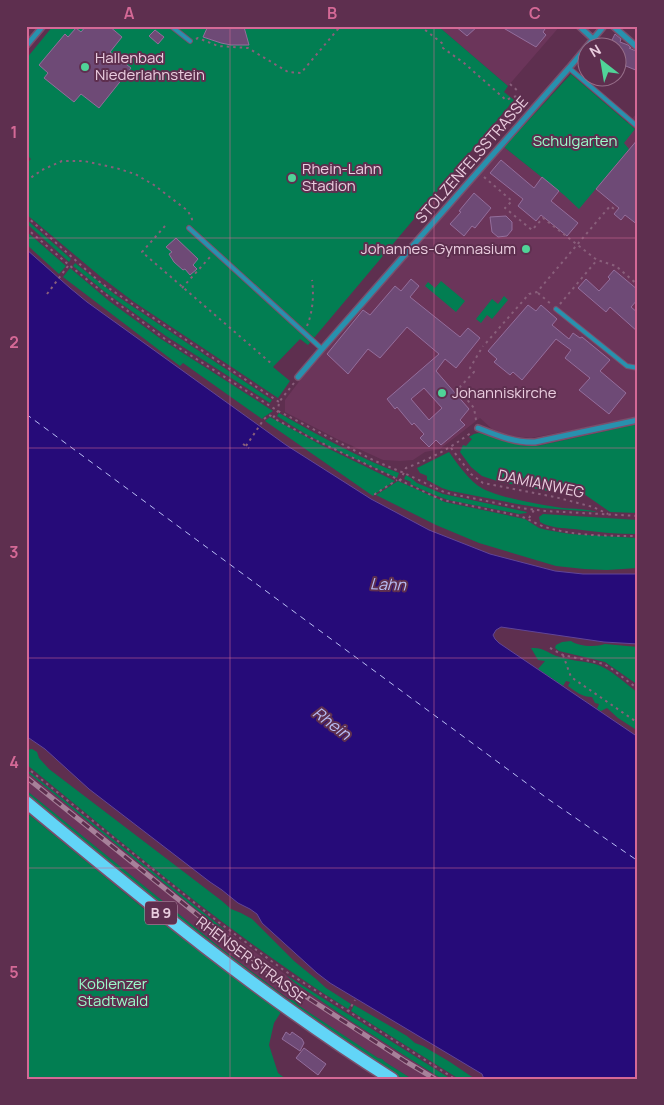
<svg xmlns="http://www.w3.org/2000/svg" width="664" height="1105" viewBox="0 0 664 1105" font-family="Manrope,sans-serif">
<rect width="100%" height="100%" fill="#5e2f4f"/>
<path fill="#6b355a" d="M438,26H560L508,86Z
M638,112V416L609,423L531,438L511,436L492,429L480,418L440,449L425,452L413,460L400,461L383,460L337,439L285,412V400L301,379L504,147L564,194Z
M26,771L222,930L224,929L286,975L295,983L349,1020L442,1079H412L385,1062L382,1059L378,1058L343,1035L298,1005L295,1001L289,999L223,950L26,790Z"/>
<path fill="#027e52" d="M53,26H438L508,86L504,92L514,100L308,345L300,339L273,367L290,381L278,398L134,302L101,277L26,214V164L31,159L26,154V59Z
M571,74L635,129L624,143L629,149L579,209L564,195L504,147Z
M26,219L71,259L69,262L26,223Z
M26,231L66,266L59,274L26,244Z
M75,263L117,296L272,400L270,403L166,336L105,292L73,266Z
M70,268L109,301L161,339L273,411L264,417L262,419L183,363L180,366L63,277Z
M441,281L465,301L456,312L425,286L428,282L435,288Z
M504,296L508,300L492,319L487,315L481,323L476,319L492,299L498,304Z
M279,413C318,435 357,457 399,473L397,478C357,459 314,442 277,416Z
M270,417L321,445L395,481L375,494L373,496L265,421Z
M638,424V513L610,512L574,487L548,491L500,482L482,476L471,467L460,452L463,445L466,446L472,439L469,437L474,434L479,433L525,446H537Z
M449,452C457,463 465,475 477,485C492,497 542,505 563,508C574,509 588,509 597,512L542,508L517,504L451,491L442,488L427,480V476L425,475L420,473L417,468Z
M406,475L411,478L417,483L443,494L527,512L526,513L519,514L448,500L432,494L410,484L411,482L404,479Z
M398,481L445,502L525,519L539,528L547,530L570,534L638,538V568L607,570L584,569L556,566L479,543L436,525L376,495Z
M543,514L638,520V534C617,534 595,532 574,529C563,528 550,528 540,522L539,517Z
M571,641C579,647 597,647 605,644L638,647V685L605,662L559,651L555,648L556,645L562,642Z
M531,648C545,647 548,654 560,657C572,661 584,661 595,664C610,668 626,684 638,693V731L618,718L607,708L601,711L597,709L599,704L595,703L592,697C582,697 576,692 568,686L570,682L566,681L563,686L538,669L545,661L538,660Z
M32,749L37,752L39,758L49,769L222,901L231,909L241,913L252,919L294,961L316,979L326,988L351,1004L348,1009C234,938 130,849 26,764V750Z
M26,769L224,929L223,931L53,793L26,771Z
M26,790L223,950L288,999L295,1001L298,1005L378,1058L382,1059L385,1062L412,1079H402L371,1060L247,974L26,797Z
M26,812L143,908L281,1012L274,1023L269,1045L278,1073L286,1079H26Z
M286,975L451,1079H442L410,1059L349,1020L295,983Z
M354,1005L407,1036L415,1043L423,1046L450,1062L475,1079H459L351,1011Z"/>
<path fill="#260b79" stroke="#614598" d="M26,249L70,288L87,302L286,445L371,499L429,530L490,554L555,571L583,574H638V644L604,642L501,627L496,630L493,635L495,639L499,643L638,737V1079H484L482,1074L330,983L317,973L262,923L257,914L250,909L238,903L222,890L210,882L89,789L45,749L26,736Z"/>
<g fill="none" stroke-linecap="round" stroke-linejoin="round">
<path stroke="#b8bdf4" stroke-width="1" stroke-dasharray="6 5" stroke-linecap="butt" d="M26,414L548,799L638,861"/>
</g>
<path fill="#6e4a76" stroke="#946e9c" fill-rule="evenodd" d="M86,26H109L122,37L110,52L131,68L99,108L81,94L74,102L44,78L48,73L39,65L65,34L68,37L76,28L81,32Z
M208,26L244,27L249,45H231L221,43L203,37Z
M455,26H478L467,36Z
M500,26H547L543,32L546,35L536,47Z
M155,30L164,37L158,44L149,36Z
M615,34L621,39L620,42L628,45L631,48H629L638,52V71L616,62V48H608Z
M638,139V225L625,215L621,220L614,214L619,208L596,189Z
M501,160L534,188L542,177L559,191L551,201L578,223L567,236L541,215L536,221L518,206L523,199L490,173Z
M474,193L491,208L475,228L472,226L464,236L450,224L461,212L459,211Z
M506,216L512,222V230L507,236L498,237L492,232L490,217Z
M176,238L198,259L193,265L197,269L190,275L185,269L183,270L174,262L169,254L172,252L166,247Z
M614,270L638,290V299L631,307L638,313V332L610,307L606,312L578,288L586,279L599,291L610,279L608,277Z
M411,279L419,286L410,297L460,337L468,328L480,338L456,368L445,359L436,371L469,409L460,420L465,425L441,445L436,440L429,447L420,438L424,434L414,423L412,425L397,407L395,409L387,399L439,354L407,327L380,358L368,349L348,374L327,354L363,310L370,315L395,286L401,291ZM424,388L442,408L429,420L411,399Z
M528,305L536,311L541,305L557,319L552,325L569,339L573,333L580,338L582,337L610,360L600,371L626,393L609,414L579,390L590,378L565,358L571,350L556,339L522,380L513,372L510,375L494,362L497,359L488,351Z
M286,1032L290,1035L292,1032L302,1039L304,1043L300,1051L282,1039Z
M304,1048L326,1064L318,1075L296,1058Z"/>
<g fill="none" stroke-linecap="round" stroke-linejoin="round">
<defs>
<path id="service" d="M171,26L190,41
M569,68L638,127
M189,228L322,349
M556,309L627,366L638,368"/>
<path id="minor" d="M579,26L593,39
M613,26L638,48
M26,46L43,26
M298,377L322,349L569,68L604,26
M478,428C496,435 515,443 535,442L638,420"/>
<path id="primary" d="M26,802C144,900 262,997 392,1079"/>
</defs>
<use href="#service" stroke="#7a4f6c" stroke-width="6"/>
<use href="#minor" stroke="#7a4f6c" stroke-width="8"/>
<use href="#primary" stroke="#7a4f6c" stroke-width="15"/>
<path stroke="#895f7b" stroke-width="2" stroke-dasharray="2.5 4" stroke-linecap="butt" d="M420,26L443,44V48L464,63L506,100L513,97L518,96
M196,39L198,38L218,46L248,48L288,72L301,73L338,29L339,26
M510,84L519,92
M484,177L512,201L505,208L532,230L543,218L597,260L616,266L638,285
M26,181L42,170L62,161H84L116,168L135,174L154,185L188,211L192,219V222
M26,216L101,283L279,402
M165,226L142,252L273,365
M26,228L69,265L100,290L165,339L278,411L375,461L404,473L444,492L452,494L521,508L545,511L638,516
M182,288L211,256
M538,293L551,304
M47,294L68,266
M560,304L597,260
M307,326C313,311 314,295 312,280
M486,343L529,294L537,292L610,206L617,211
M294,383L279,402L278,411L273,418L311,438L431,495L443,500L520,516C529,519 536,524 545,527C574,536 607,536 638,536
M476,420L474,408L458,389L474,372L470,368L483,346
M243,444L249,448
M246,446L264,419L269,415L273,417
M451,448L471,474L483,483L555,497L593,507L608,514
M400,481L406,468C432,458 449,449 472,432
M375,495V494L397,480
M529,518L534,510
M550,648L563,655L604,664L612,669L638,689
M563,655L571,677L638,723
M26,767L217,921L285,971L455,1079
M348,1012L355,1000"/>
<use href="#service" stroke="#2891ae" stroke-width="4"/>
<use href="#minor" stroke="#2891ae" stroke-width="5"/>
<use href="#primary" stroke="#62d5f7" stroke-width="12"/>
<defs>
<path id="rail" d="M26,777L199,916L276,977L405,1061L435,1079"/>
</defs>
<use href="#rail" stroke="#a7819a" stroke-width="5"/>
<use href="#rail" stroke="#5e2f4f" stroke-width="3" stroke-dasharray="9" stroke-linecap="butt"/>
</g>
<path fill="none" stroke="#d46996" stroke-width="1" stroke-opacity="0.55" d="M230,26V1079M434,26V1079M26,238H638M26,448H638M26,658H638M26,868H638"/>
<g fill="#50d398" stroke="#5e2f4f" stroke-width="2">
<circle cx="85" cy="67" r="5"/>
<circle cx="292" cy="178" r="5"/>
<circle cx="526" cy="249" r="5"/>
<circle cx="442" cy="393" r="5"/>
</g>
<g text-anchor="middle" stroke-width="4" stroke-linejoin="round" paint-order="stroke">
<rect fill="#5e2f4f" stroke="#c09eb4" stroke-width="1" x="145" y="901.5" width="32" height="23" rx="4"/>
<g font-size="14" font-weight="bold" fill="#eacddf">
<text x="161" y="918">B 9</text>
</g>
<g font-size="15" fill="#eacddf" stroke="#5e2f4f" text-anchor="start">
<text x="95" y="63">Hallenbad<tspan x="95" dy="17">Niederlahnstein</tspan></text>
<text x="302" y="174">Rhein-Lahn<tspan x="302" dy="17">Stadion</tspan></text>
<text x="516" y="254" text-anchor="end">Johannes-Gymnasium</text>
<text x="452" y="398">Johanniskirche</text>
</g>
<g font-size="15" fill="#9bfcca" stroke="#5e2f4f">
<text x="575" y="146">Schulgarten</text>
<text x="113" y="989">Koblenzer<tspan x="113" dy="17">Stadtwald</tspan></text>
</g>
<g font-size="15" fill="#eacddf" stroke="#5e2f4f">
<text transform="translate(472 160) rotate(-49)" y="5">STOLZENFELSSTRASSE</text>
<text transform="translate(541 484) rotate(12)" y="5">DAMIANWEG</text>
<text transform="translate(251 960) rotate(37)" y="5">RHENSER STRASSE</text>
</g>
<g font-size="16" font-style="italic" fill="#b8bdf4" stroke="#5e2f4f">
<text transform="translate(388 584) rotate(2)" y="6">Lahn</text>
<text transform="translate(332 723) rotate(37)" y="6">Rhein</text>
</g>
</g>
<rect width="664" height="1105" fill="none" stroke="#5e2f4f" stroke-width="55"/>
<g transform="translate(602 62) rotate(329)"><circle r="24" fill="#5e2f4f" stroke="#966e89"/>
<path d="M0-4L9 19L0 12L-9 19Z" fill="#50d398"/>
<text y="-8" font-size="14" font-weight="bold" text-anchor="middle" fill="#eacddf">N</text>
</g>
<rect x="28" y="28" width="608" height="1050" fill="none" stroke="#d46996" stroke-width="2"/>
<g font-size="16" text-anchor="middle" font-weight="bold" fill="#d46996">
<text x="129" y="19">A</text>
<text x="332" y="19">B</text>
<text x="535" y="19">C</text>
<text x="14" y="138">1</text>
<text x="14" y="348">2</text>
<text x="14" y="558">3</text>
<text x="14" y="768">4</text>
<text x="14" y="978">5</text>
</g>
</svg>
